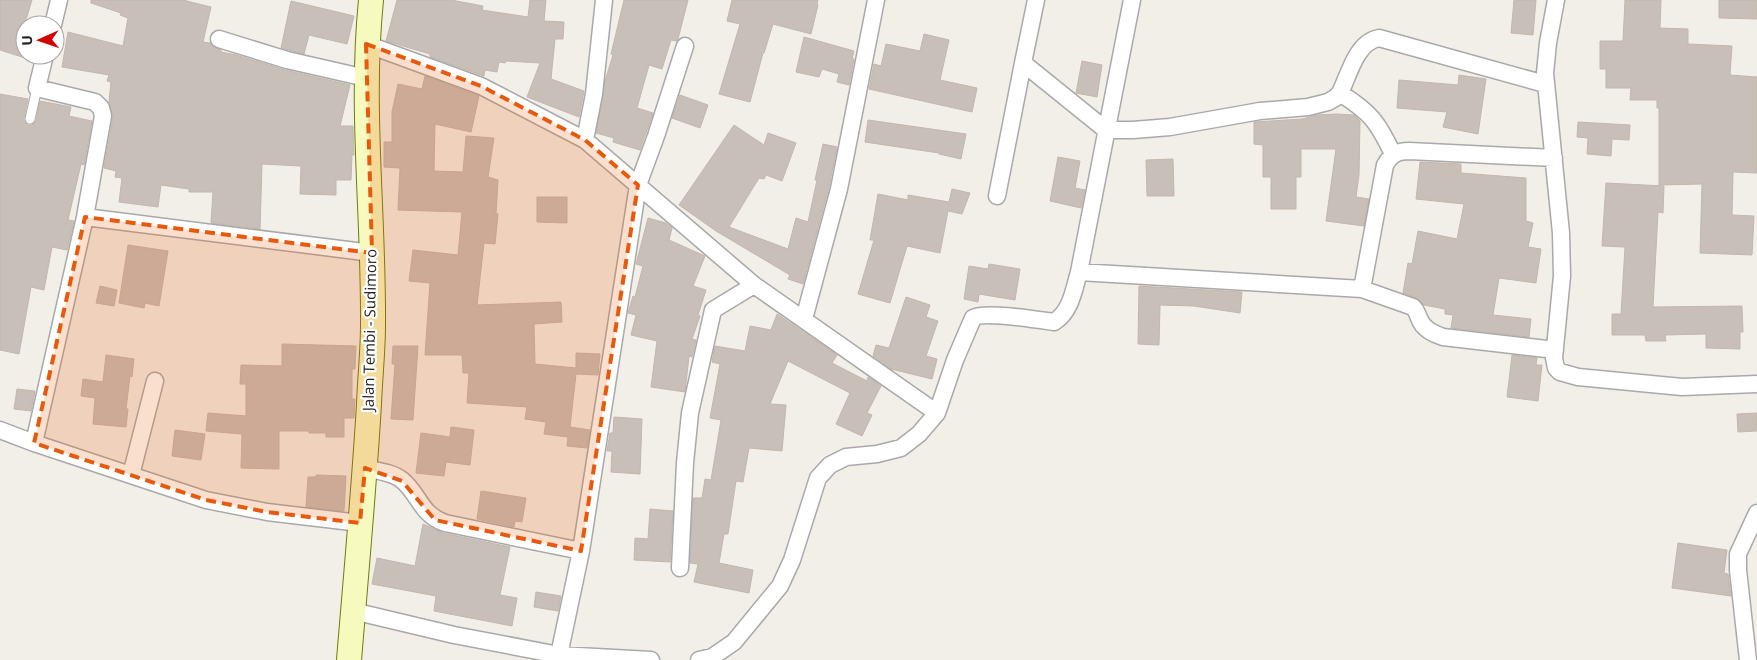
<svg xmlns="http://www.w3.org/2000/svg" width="1757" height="660" viewBox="0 0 1757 660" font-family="'Open Sans',sans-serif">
<rect width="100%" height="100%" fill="#f2efe9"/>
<path fill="#c7bfb8" stroke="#c4b6ab" d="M0,0H32L25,23V58L0,50Z
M91,0H183L211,7L203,42L210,43L212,46L221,50V52L236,55L285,70L350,85L340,126H353L354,155H352L351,180H336V195L300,194L301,166L262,164L260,229L211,223L213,192H189V189L161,185L158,207L119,202L122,178L115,177L116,171L104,168L113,117L109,102L111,82L107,81L109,75L62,67L68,32L123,46L128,18L120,15L121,13L91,3Z
M397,0H451L483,6L482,10L528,17L530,0H546L544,21L564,22L563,39H555L551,79L584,91L579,117L527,97L540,63L506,61L505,63L499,62L497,72L485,70L484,76L430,57V54L386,41Z
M624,0H688L678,39L677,41L671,40L662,69L649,65L637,108L653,113L640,150L613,142L614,138L596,133L605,81L613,55L611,54Z
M732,0H818L817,4L818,5L811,34L773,24L764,53H763L750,102L719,94L740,24L727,21Z
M1514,0H1536L1533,35L1511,33Z
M1625,0H1661L1660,28L1688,29V44L1732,46L1730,75L1757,77V173L1733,172L1732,215L1754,216L1752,255L1700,253L1702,184L1659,185V108H1657V100H1630L1631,88H1606V69H1600V41H1623Z
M1719,0H1757V19L1719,18Z
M291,1L354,16L347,44L309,35L304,54L281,48Z
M924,34L949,40L940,80L977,88L972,112L869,89L874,64L881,66L886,44L920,51Z
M804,37L854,51L852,59H854L849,85L837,82L839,74L822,69L819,77L796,72Z
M1082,61L1102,65L1097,97L1076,93Z
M1459,75L1486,79L1478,134L1443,127L1447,112L1397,108L1399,80L1458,85Z
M425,76L479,96L471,132L435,124L434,171L463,172L466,136L494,138L488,177L498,180L496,214H498L495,244L484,243L477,305L561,302L562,322L534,324L535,364L576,368V353L600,354L598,375L576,374L570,427L590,430L587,448L567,446L568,437L544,434L546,422L525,419L527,407L467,403L469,373H463L462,355H425L430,283L409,281L413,250L458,255L462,212L398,210L400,168L384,167V142H392V112L398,84L422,89Z
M0,94L28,99L24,118V121L28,125H32L36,121L40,101L71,107L69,116L92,121L84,165L81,164L68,220L74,221L67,250L52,247L44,290L31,287L19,354L0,350Z
M680,95L708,105L700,128L672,118Z
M1337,114L1354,115L1360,121L1359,175L1356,197L1369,199L1364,226L1326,221L1336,149H1301V177H1296V209H1271V177H1263V145L1254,144V122L1302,119L1317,115Z
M868,120L966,134L961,159L939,154V153L865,142Z
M1578,122L1630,125L1629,140L1612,139L1611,156L1587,154L1588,138L1577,137Z
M734,125L764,145L768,133L796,143L782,181L766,175L764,179L759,178L729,227L788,249L796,218L808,222L817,180H815L823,144L837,147L829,187L803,284L788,279L790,275L716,231L679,205Z
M1058,157L1080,161L1075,188L1085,190L1081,208L1050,201Z
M1173,159L1174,196H1147L1146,160Z
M1420,162L1461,164V173L1526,178V221L1533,223L1528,247L1541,249L1536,283L1499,278L1493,315L1531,319L1529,337L1451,328L1453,315L1445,314V309L1424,305L1417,298L1403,293L1408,263L1412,264L1418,231L1457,239L1464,204L1416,199Z
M1606,183L1664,186L1663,213L1658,212L1653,307L1742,306L1743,332H1740V349L1706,348V334L1665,335L1666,341H1646L1645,335H1612V314H1621L1625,247L1602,246Z
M952,189L970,193L962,214L948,211L940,253L907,246L890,303L858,294L874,240H870L878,194L908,200V195L949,202Z
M537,197H567V223L537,222Z
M648,218L666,223L672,228L669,240L705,256L693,286L706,290L698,315L700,316L692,339L696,340L692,357L689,356L685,392L651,387L657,341L631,335L636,315L628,313L633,296L635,297L643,266L636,264Z
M128,245L168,251L159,306L145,303L144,308L119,303Z
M989,264L1020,269L1015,300L979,294L978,302L964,299L969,266L988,269Z
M100,286L117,290L114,306L96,303Z
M1139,286L1242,292L1240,313L1194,306L1160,305L1159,345L1138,344Z
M906,297L930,305L926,317L938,321L926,356L937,359L932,379L891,369L873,356L876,345L889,348Z
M777,314L837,355L832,363L867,381L868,377L881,386L867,413L872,415L862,436L836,424L850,393L788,361L770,404L786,405L782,451L749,448L743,482L736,481L728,534H724L719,563L753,570L749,593L694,582L698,564L690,563L693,498H702L705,479L711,480L721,420L710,418L720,364L712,362L715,346L745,351L750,326L771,330Z
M282,344L356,346L355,369H352V399H355L354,418H344V437H326V433H309V431H279V469L241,468L242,434L206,431L208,413L246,416V384H240L241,365L282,366Z
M393,346H418L413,420L391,419L395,364H392Z
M106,355L134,359L132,377L130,376L126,409H128L126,427L93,424L95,398L81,396L83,379L103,382Z
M1512,355L1537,358L1536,365H1542L1538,401L1507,397Z
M17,389L35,391L31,411L14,409Z
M1757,413V431L1738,432L1737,414Z
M614,417L642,419L640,474L611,472L612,451H607L610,433H613Z
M451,427L474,430L470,465L446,462L444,476L416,473L421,433L450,437Z
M175,430L205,434L201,460L172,456Z
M316,475L346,476L344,511L306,507L308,477H316Z
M481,491L526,498L522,522L515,521L514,527L477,519Z
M650,509L673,511L670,562L634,560L635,538L648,539Z
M423,524L443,533L510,547L500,595L517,598L512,626L434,611L436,596L372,584L377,558L415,566Z
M1678,543L1727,550L1724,573L1728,574L1731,596L1672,588Z
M536,592L561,596L558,611L534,607Z"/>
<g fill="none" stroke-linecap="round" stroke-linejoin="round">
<defs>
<path id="lane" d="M30,119L37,88"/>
<path id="street" d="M1036,0L1023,63L1106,130H1133L1170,127L1260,111L1308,107L1328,102L1335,98L1340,93C1349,75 1356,42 1379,38L1545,84
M1556,0L1548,43L1545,73L1561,233L1562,276L1554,358L1556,368L1560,372L1578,377L1682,387L1757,384
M53,25L59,0
M219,39L287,60L366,78
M366,44L481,86L585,140L754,285L937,413
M1340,93C1371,113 1377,121 1393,154
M585,140L594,94L604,0
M997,196L1023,63
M85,217L372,253
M1079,272L1362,289L1385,165C1391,154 1398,151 1409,151L1554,158
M1362,289L1413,307C1417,311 1417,313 1419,318C1423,329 1432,333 1443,337L1555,350
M804,319L839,189L876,0
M0,430L34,443L206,500L267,512L360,523
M34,443L85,217L103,116L101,108L95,102L37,88L45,55
M365,468C377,471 392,472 402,480C420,495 420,514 445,523L581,551
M131,475L155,381
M680,568L685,463L690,413L713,310L754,285
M353,611L454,635L559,655L651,660
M559,655L581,551L638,185L656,136L685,46
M699,660L712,657L734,642L780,586L792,560L818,478L830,465L846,457L877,454L901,448L919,434L937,413L955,360L973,318C983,311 1040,320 1054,322C1071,312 1074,289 1079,272L1132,0
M1748,660L1738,570V554L1757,513"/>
<path id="secondary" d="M349,660C356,575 364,489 369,404C370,377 373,351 373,325C374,216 360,108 371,0"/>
</defs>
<use href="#lane" stroke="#a9a9a9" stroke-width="11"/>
<use href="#street" stroke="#a9a9a9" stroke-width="19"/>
<use href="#secondary" stroke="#707d05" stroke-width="26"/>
<use href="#lane" stroke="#fff" stroke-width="9"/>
<use href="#street" stroke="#fff" stroke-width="16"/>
<use href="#secondary" stroke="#f7fabf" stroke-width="24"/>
</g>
<path fill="#e8590c" fill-opacity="0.2" stroke="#e8590c" stroke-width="4" stroke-dasharray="10 6" stroke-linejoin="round" d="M366,44L481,86L585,140L638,185L581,551L435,520L402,481L365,468L360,523L267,512L206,500L34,443L85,217L372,253Z"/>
<g text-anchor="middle" stroke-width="4.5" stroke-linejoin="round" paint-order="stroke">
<g font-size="15" fill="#222" stroke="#fff">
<text transform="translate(370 330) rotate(-89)" y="5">Jalan Tembi - Sudimoro</text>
</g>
</g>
<g transform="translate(40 40) rotate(268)"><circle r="24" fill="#ffffff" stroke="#a7a7a7"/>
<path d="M0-4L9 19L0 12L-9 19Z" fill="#d40000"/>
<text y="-8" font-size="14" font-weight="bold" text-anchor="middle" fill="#222222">U</text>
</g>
</svg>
